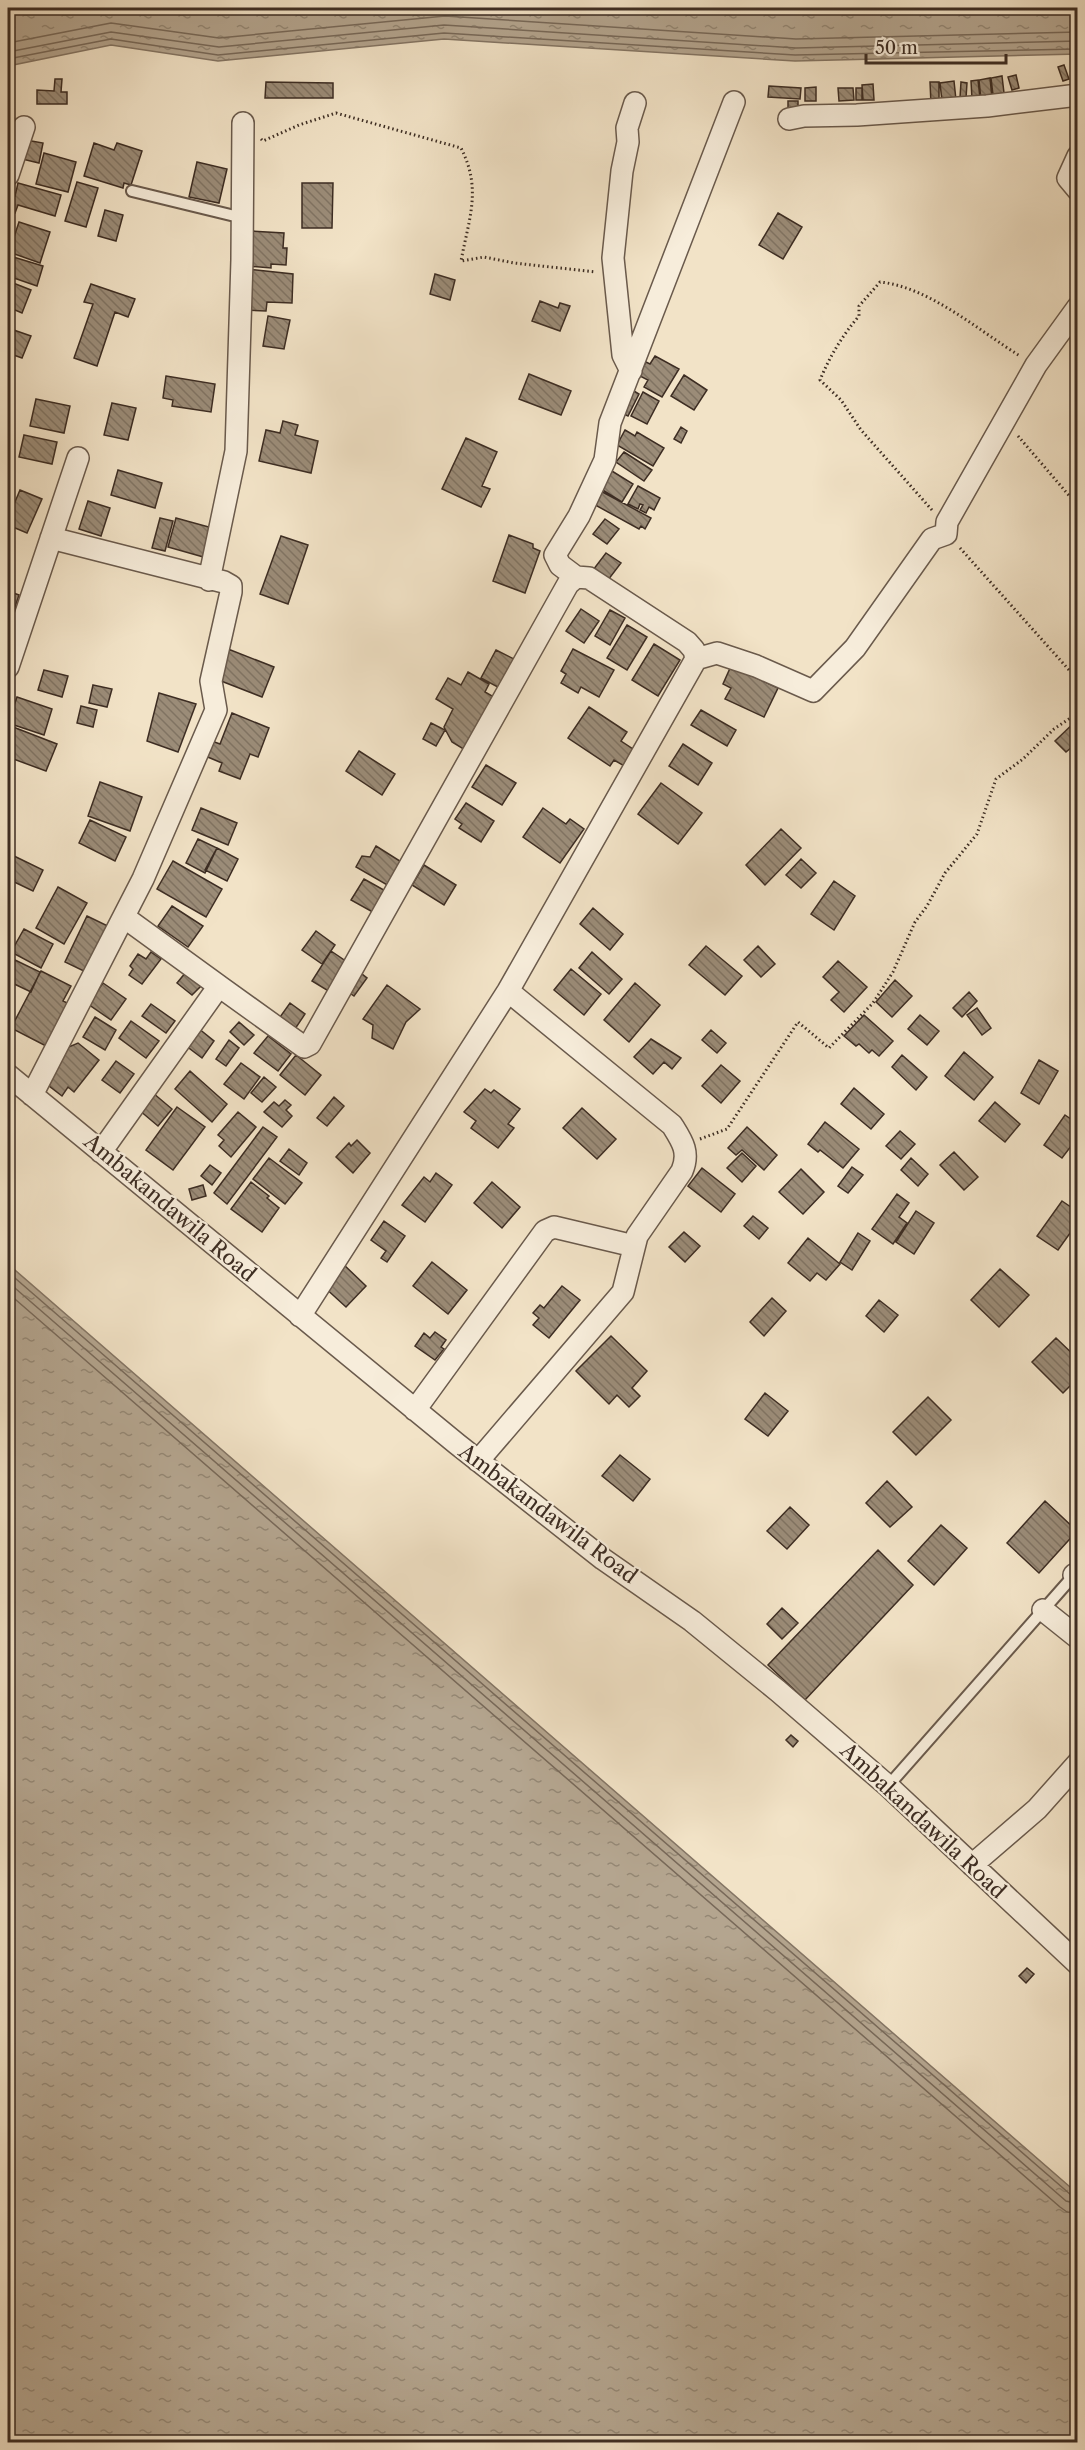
<svg xmlns="http://www.w3.org/2000/svg" width="1085" height="2450" viewBox="0 0 1085 2450" font-family="'Libre Caslon Text',serif">
<defs>
<pattern id="water-ripples" width="26" height="14" patternUnits="userSpaceOnUse" patternTransform="scale(1.5)"><rect width="26" height="14" fill="#b4a58f"/><path d="M2 4q2-2 4 0t4 0M15 11q2-2 4 0t4 0" fill="none" stroke="#948774"/></pattern>
<pattern id="building-back-hatch" width="6" height="6" patternUnits="userSpaceOnUse" patternTransform="scale(1.5)"><rect width="6" height="6" fill="#9b8c78"/><path d="M-1 5l2 2M0 0l6 6M5-1l2 2" fill="none" stroke="#807362"/></pattern>
</defs>
<rect width="100%" height="100%" fill="#f2e3c7"/>
<filter id="stains"><feTurbulence type="fractalNoise" baseFrequency=".00333" numOctaves="4"/><feColorMatrix values="0 0 0 0 .2 0 0 0 0 .09 0 0 0 0 .02 0 0 0 .5 -.17"/></filter>
<radialGradient id="worn" r=".72"><stop offset=".6" stop-color="#630" stop-opacity="0"/><stop offset="1" stop-color="#630" stop-opacity=".3"/></radialGradient>
<path fill="url(#water-ripples)" stroke="#847564" stroke-width="1.5" d="M8,8H1077L1078,54L795,61L444,39L218,61L111,45L8,66Z
M8,1264L1077,2193V2442H8Z"/>
<g fill="none" stroke-linecap="round" stroke-linejoin="round">
<path stroke="#786959" stroke-width="1.5" d="M8,43L111,23L219,38L445,16L796,39L1078,32
M8,52L111,32L219,47L444,25L796,48L1078,41
M8,59L111,39L218,55L444,33L795,55L1078,49
M8,1272L1071,2195L1078,2197
M8,1282L1066,2201L1078,2204
M8,1293L1060,2207L1067,2212L1078,2213"/>
</g>
<path fill="url(#building-back-hatch)" stroke="#3d2d23" stroke-width="1.5" d="M1064,65L1069,79L1063,81L1058,67Z
M1016,75L1019,88L1012,90L1008,77Z
M1002,76L1004,93L993,95L991,78Z
M990,78L992,98L981,100L979,80Z
M55,79H62L61,92H67V104H37V90L54,91Z
M978,80L980,98L972,99L971,81Z
M954,81L956,100L942,101L940,83Z
M266,82L333,83V98H265Z
M930,82H939V104H931Z
M961,82L967,83L966,98H960Z
M873,84L874,100H863L862,85Z
M769,86L801,88L800,99L768,97Z
M816,87V101H805V88Z
M838,88H853L854,100L839,101Z
M856,88H862V100H856Z
M788,101H798V110H788Z
M26,140L43,143L39,163L22,159Z
M94,143L114,150L117,143L142,151L131,185L124,183L123,188L84,176Z
M44,153L76,162L68,192L36,184Z
M197,162L227,169L219,203L189,197Z
M77,182L98,188L86,227L65,221Z
M18,183L61,195L55,216L18,205L15,213L8,211V194L15,196Z
M302,183H333L332,228H302Z
M105,210L123,215L116,241L98,236Z
M778,213L802,227L783,259L759,245Z
M19,222L50,232L40,263L9,252Z
M250,231L284,233L283,248H287L286,265L271,264V268L247,266Z
M10,256L43,266L37,286L8,276Z
M246,269L293,274L292,303L267,302L266,311L243,310Z
M435,274L455,280L450,300L430,294Z
M8,281L31,290L22,313L8,307Z
M91,284L135,299L128,317L115,312L97,366L74,358L93,304L84,302Z
M540,301L558,308L560,303L570,306L560,331L532,321Z
M268,316L290,320L284,349L263,346Z
M8,328L31,336L22,358L8,353Z
M655,356L679,369L662,397L644,387L648,380L638,375L646,362L650,364Z
M529,374L571,391L561,415L519,399Z
M684,375L707,390L694,410L671,396Z
M166,376L215,384L211,412L172,406L173,400L163,398Z
M629,388L639,394L628,416L617,411Z
M643,392L659,401L647,424L631,416Z
M36,399L70,406L64,433L30,426Z
M112,403L136,408L128,440L104,435Z
M283,421L298,425L295,435L318,441L311,473L259,461L266,430L280,433Z
M681,427L687,431L681,443L674,439Z
M625,430L635,436L637,432L664,448L653,466L617,445Z
M24,435L57,442L52,464L19,457Z
M466,438L497,452L482,486L490,489L481,507L442,489Z
M624,452L652,470L644,481L616,462Z
M607,468L633,484L622,502L596,486Z
M118,470L162,483L155,508L111,495Z
M638,486L660,498L654,510L649,507L646,513L640,510L643,505L640,504L638,509L628,504Z
M595,488L651,518L645,529L641,526L639,529L588,501Z
M20,490L42,499L27,533L8,525V507L12,509Z
M88,501L110,508L101,536L79,529Z
M160,518L173,521L165,551L152,548Z
M176,518L216,529L207,558L168,547Z
M605,519L619,529L607,544L593,534Z
M509,535L533,544V548L540,551L525,593L493,581Z
M281,536L308,545L288,604L260,594Z
M606,553L621,563L608,580L593,570Z
M8,591L19,595L12,616L8,615Z
M581,609L599,621L584,643L566,631Z
M610,610L625,618L610,645L595,636Z
M627,625L647,637L627,670L607,658Z
M654,644L680,660L658,696L632,680Z
M228,649L274,667L262,697L216,679Z
M573,649L614,670L599,697L581,687L578,693L561,683L566,674L561,671Z
M496,650L520,662L505,691L481,678Z
M731,666L778,688L764,717L725,699L731,688L723,684Z
M44,670L68,676L62,697L38,690Z
M468,672L489,684L485,692L499,700L470,753L452,742L444,727L453,709L436,699L448,678L461,685Z
M93,685L112,689L107,707L89,703Z
M159,693L196,704L178,752L147,741Z
M17,697L52,709L44,735L8,723Z
M81,706L97,710L93,727L77,723Z
M589,707L627,732L621,741L636,751L626,767L614,760L610,766L568,738Z
M701,710L736,730L727,746L691,725Z
M232,713L269,728L258,757L250,754L240,779L219,771L222,763L203,755L209,740L220,744Z
M1078,719V742L1066,752L1055,741Z
M431,723L445,730L436,746L423,739Z
M8,725L57,744L46,771L8,757Z
M683,744L712,763L698,785L669,766Z
M359,751L395,774L382,795L346,771Z
M486,765L516,783L502,805L472,787Z
M100,782L142,797L130,831L88,816Z
M661,783L702,813L678,844L638,814Z
M466,803L494,821L481,842L459,828L462,824L455,819Z
M201,808L237,823L228,845L192,830Z
M543,808L566,824L570,819L584,829L560,863L523,837Z
M90,820L126,837L115,861L79,843Z
M781,829L801,848L765,885L746,865Z
M198,839L217,848L205,873L186,863Z
M376,846L403,863L389,886L356,867L362,856L370,857Z
M217,848L238,859L227,881L205,870Z
M12,855L43,870L33,891L8,879V864Z
M801,859L816,873L801,888L786,875Z
M173,861L222,889L206,917L157,889Z
M424,865L456,885L444,905L412,885Z
M364,879L391,894L378,915L351,900Z
M834,881L855,896L834,930L811,914Z
M58,887L87,903L64,944L36,928Z
M172,906L203,926L188,947L158,926Z
M593,908L623,934L610,950L580,924Z
M87,916L112,928L90,974L65,962Z
M24,929L53,944L41,968L11,952Z
M316,931L335,945L322,964L302,950Z
M706,946L742,976L725,995L689,965Z
M758,946L775,964L761,977L744,960Z
M331,951L353,966L335,995L312,981Z
M151,952L161,959L142,984L129,975L133,969L130,966L138,954L146,959Z
M592,952L622,979L609,994L579,968Z
M15,960L40,972L31,992L8,981Z
M838,961L867,987L844,1012L831,1000L839,992L823,977Z
M571,969L601,994L584,1015L554,990Z
M357,970L367,978L354,996L344,989Z
M41,971L71,986L63,1001L75,1007L48,1047L11,1028Z
M186,972L202,985L192,995L177,983Z
M895,980L912,996L892,1017L876,1002Z
M103,983L126,999L111,1020L88,1004Z
M635,983L660,1005L629,1042L604,1020Z
M387,985L420,1009L406,1022L393,1049L372,1038L373,1025L363,1019Z
M969,992L977,1001L962,1017L953,1008Z
M290,1003L305,1014L295,1029L280,1017Z
M151,1004L175,1021L166,1033L142,1016Z
M977,1008L991,1028L982,1035L967,1015Z
M864,1015L893,1041L879,1056L872,1050L869,1053L859,1044L856,1046L844,1036Z
M920,1015L939,1031L927,1045L908,1029Z
M95,1017L116,1030L105,1050L83,1037Z
M131,1021L159,1041L146,1058L119,1038Z
M239,1022L254,1035L244,1045L230,1032Z
M198,1028L214,1041L202,1058L185,1045Z
M711,1030L726,1043L717,1053L702,1040Z
M268,1036L291,1054L278,1071L254,1053Z
M651,1039L681,1058L672,1069L664,1062L653,1074L634,1057Z
M229,1040L239,1048L226,1066L216,1059Z
M78,1043L99,1060L74,1092L68,1087L62,1096L49,1086L64,1049Z
M964,1052L993,1077L974,1100L945,1076Z
M296,1055L321,1075L305,1095L280,1075Z
M902,1055L927,1077L916,1090L892,1067Z
M1039,1060L1058,1071L1039,1104L1021,1093Z
M116,1061L134,1074L120,1093L102,1080Z
M241,1063L260,1077L244,1099L224,1084Z
M721,1065L740,1081L721,1103L702,1086Z
M190,1071L227,1104L212,1122L175,1089Z
M264,1077L276,1087L262,1102L251,1093Z
M854,1088L884,1114L871,1129L841,1104Z
M485,1089L491,1093L494,1090L520,1109L508,1124L514,1128L498,1148L471,1128L476,1121L464,1112Z
M153,1093L172,1109L158,1126L139,1110Z
M334,1097L344,1106L327,1126L317,1118Z
M285,1100L291,1105L286,1110L292,1116L282,1127L264,1112L274,1102L279,1106Z
M995,1102L1020,1124L1005,1142L979,1121Z
M177,1107L205,1127L173,1170L146,1150Z
M582,1108L616,1139L597,1159L563,1128Z
M238,1112L256,1127L231,1157L219,1146L224,1140L218,1135Z
M1065,1115L1078,1124V1137L1062,1158L1044,1145Z
M825,1122L859,1149L843,1168L820,1150L818,1152L808,1144Z
M263,1127L277,1137L227,1204L214,1193Z
M747,1127L777,1155L764,1170L742,1150L736,1155L728,1148Z
M900,1131L915,1144L901,1159L886,1146Z
M357,1140L370,1153L353,1173L336,1157L349,1143L351,1146Z
M289,1149L307,1163L299,1175L280,1161Z
M954,1152L978,1177L964,1190L940,1165Z
M742,1153L756,1166L742,1182L727,1168Z
M269,1158L302,1183L285,1204L253,1179Z
M911,1158L928,1174L918,1186L901,1170Z
M210,1165L221,1173L212,1185L201,1176Z
M852,1167L863,1175L848,1193L838,1186Z
M702,1168L735,1194L721,1212L688,1186Z
M801,1169L824,1192L803,1214L779,1192Z
M436,1173L452,1185L425,1222L402,1205L424,1177L430,1182Z
M251,1182L269,1196L267,1198L279,1208L262,1232L231,1209Z
M492,1182L520,1207L502,1228L474,1203Z
M203,1185L206,1196L192,1200L189,1189Z
M897,1194L909,1203L899,1217L907,1223L893,1244L872,1229Z
M1062,1201L1078,1212V1222L1058,1250L1037,1236Z
M916,1211L934,1223L914,1254L896,1242Z
M753,1216L768,1228L759,1239L744,1226Z
M384,1221L405,1236L387,1262L381,1258L386,1251L371,1240Z
M684,1232L700,1246L685,1262L669,1247Z
M858,1233L870,1241L852,1270L840,1262Z
M808,1238L840,1264L826,1280L817,1273L810,1281L788,1263Z
M432,1262L467,1290L448,1314L413,1286Z
M342,1263L366,1286L346,1307L322,1285Z
M1000,1269L1029,1295L999,1327L971,1300Z
M562,1286L580,1300L549,1338L533,1325L539,1318L533,1313L540,1305L544,1308Z
M772,1298L786,1311L764,1336L750,1322Z
M879,1300L898,1315L884,1332L866,1316Z
M435,1332L446,1340L441,1347L444,1349L435,1360L415,1346L424,1333L430,1338Z
M611,1336L647,1371L632,1388L640,1396L629,1407L617,1395L609,1404L576,1371Z
M1056,1338L1078,1359V1378L1063,1393L1032,1362Z
M765,1393L788,1411L768,1436L745,1419Z
M928,1397L951,1420L916,1455L893,1432Z
M620,1455L650,1479L633,1501L602,1476Z
M887,1481L912,1507L890,1527L866,1503Z
M1045,1501L1077,1531L1039,1573L1007,1543Z
M790,1507L809,1525L787,1549L767,1531Z
M941,1525L967,1548L934,1585L908,1561Z
M878,1550L913,1585L805,1700L768,1665Z
M782,1608L798,1623L782,1639L767,1624Z
M791,1735L798,1741L793,1747L786,1740Z
M1027,1968L1034,1974L1026,1983L1019,1976Z"/>
<g fill="none" stroke-linecap="round" stroke-linejoin="round">
<defs>
<path id="lane" d="M132,191L243,218
M888,1786L1075,1574"/>
<path id="street" d="M789,119L804,116L857,115L987,106L1078,95
M1078,156L1068,178L1078,190
M8,175L24,127
M631,371L623,355L613,258L622,171L628,142L627,128L635,103
M576,577L560,565L555,555L579,516L605,460L610,423L734,102
M209,580L236,451L242,260L243,123
M696,659L717,653L756,666L813,691L855,648L932,539L946,534L947,522L1036,365L1078,307
M8,667L78,458
M124,917L219,986
M8,1075L457,1444L603,1559L692,1621L778,1691L888,1786L1078,1964
M32,1095L143,879L216,710L211,681L231,592V586L224,582L51,538
M101,1152L219,986L304,1047L310,1044L568,584L576,577L589,578L687,642L694,650L696,659L508,991L300,1316
M415,1410L545,1231L554,1227L634,1246
M478,1461L623,1292L637,1236L682,1171C690,1152 682,1141 672,1125L508,991
M1074,1575L1078,1578
M1043,1610L1078,1638
M972,1865L1037,1809L1078,1763"/>
</defs>
<use href="#lane" stroke="#6a5a4c" stroke-width="14"/>
<use href="#street" stroke="#6a5a4c" stroke-width="24"/>
<path stroke="#3d2d23" stroke-width="3" stroke-dasharray="1.5 3" stroke-linecap="butt" d="M261,139L263,141L299,125L336,113L461,148C482,189 469,218 461,261L484,257L514,263L596,272
M1018,436L1078,506
M932,510L861,430L841,400L820,380C830,356 842,336 859,316V306L880,282C929,287 978,330 1020,356
M960,548L1078,680
M700,1139L727,1129L798,1022L829,1048L873,1003L893,972L915,922L927,906L945,873L977,834L996,779L1023,759L1054,729L1078,713"/>
<use href="#lane" stroke="#f7eddb" stroke-width="10"/>
<use href="#street" stroke="#f7eddb" stroke-width="21"/>
</g>
<g text-anchor="middle" stroke-width="4.5" stroke-linejoin="round" paint-order="stroke">
<g font-size="21" fill="#3d2d23" stroke="#f7eddb">
<text transform="translate(170 1208) rotate(40)" y="7">Ambakandawila Road</text>
<text transform="translate(548 1514) rotate(37)" y="7">Ambakandawila Road</text>
<text transform="translate(923 1821) rotate(43)" y="7">Ambakandawila Road</text>
</g>
</g>
<rect width="1085" height="2450" fill="none" stroke="#f2e3c7" stroke-width="30"/>
<rect x="9" y="9" width="1067" height="2432" fill="none" stroke="#3d2d23" stroke-width="3"/>
<rect x="15" y="15" width="1055" height="2420" fill="none" stroke="#3d2d23" stroke-width="1.5"/>
<path d="M866 54v9h140v-9" fill="none" stroke="#3d2d23" stroke-width="3"/>
<text x="875" y="54" font-size="18" fill="#3d2d23" stroke="#f7eddb" stroke-width="4.5" paint-order="stroke">50 m</text>
<rect width="100%" height="100%" filter="url(#stains)"/>
<rect width="100%" height="100%" fill="url(#worn)"/>
</svg>
